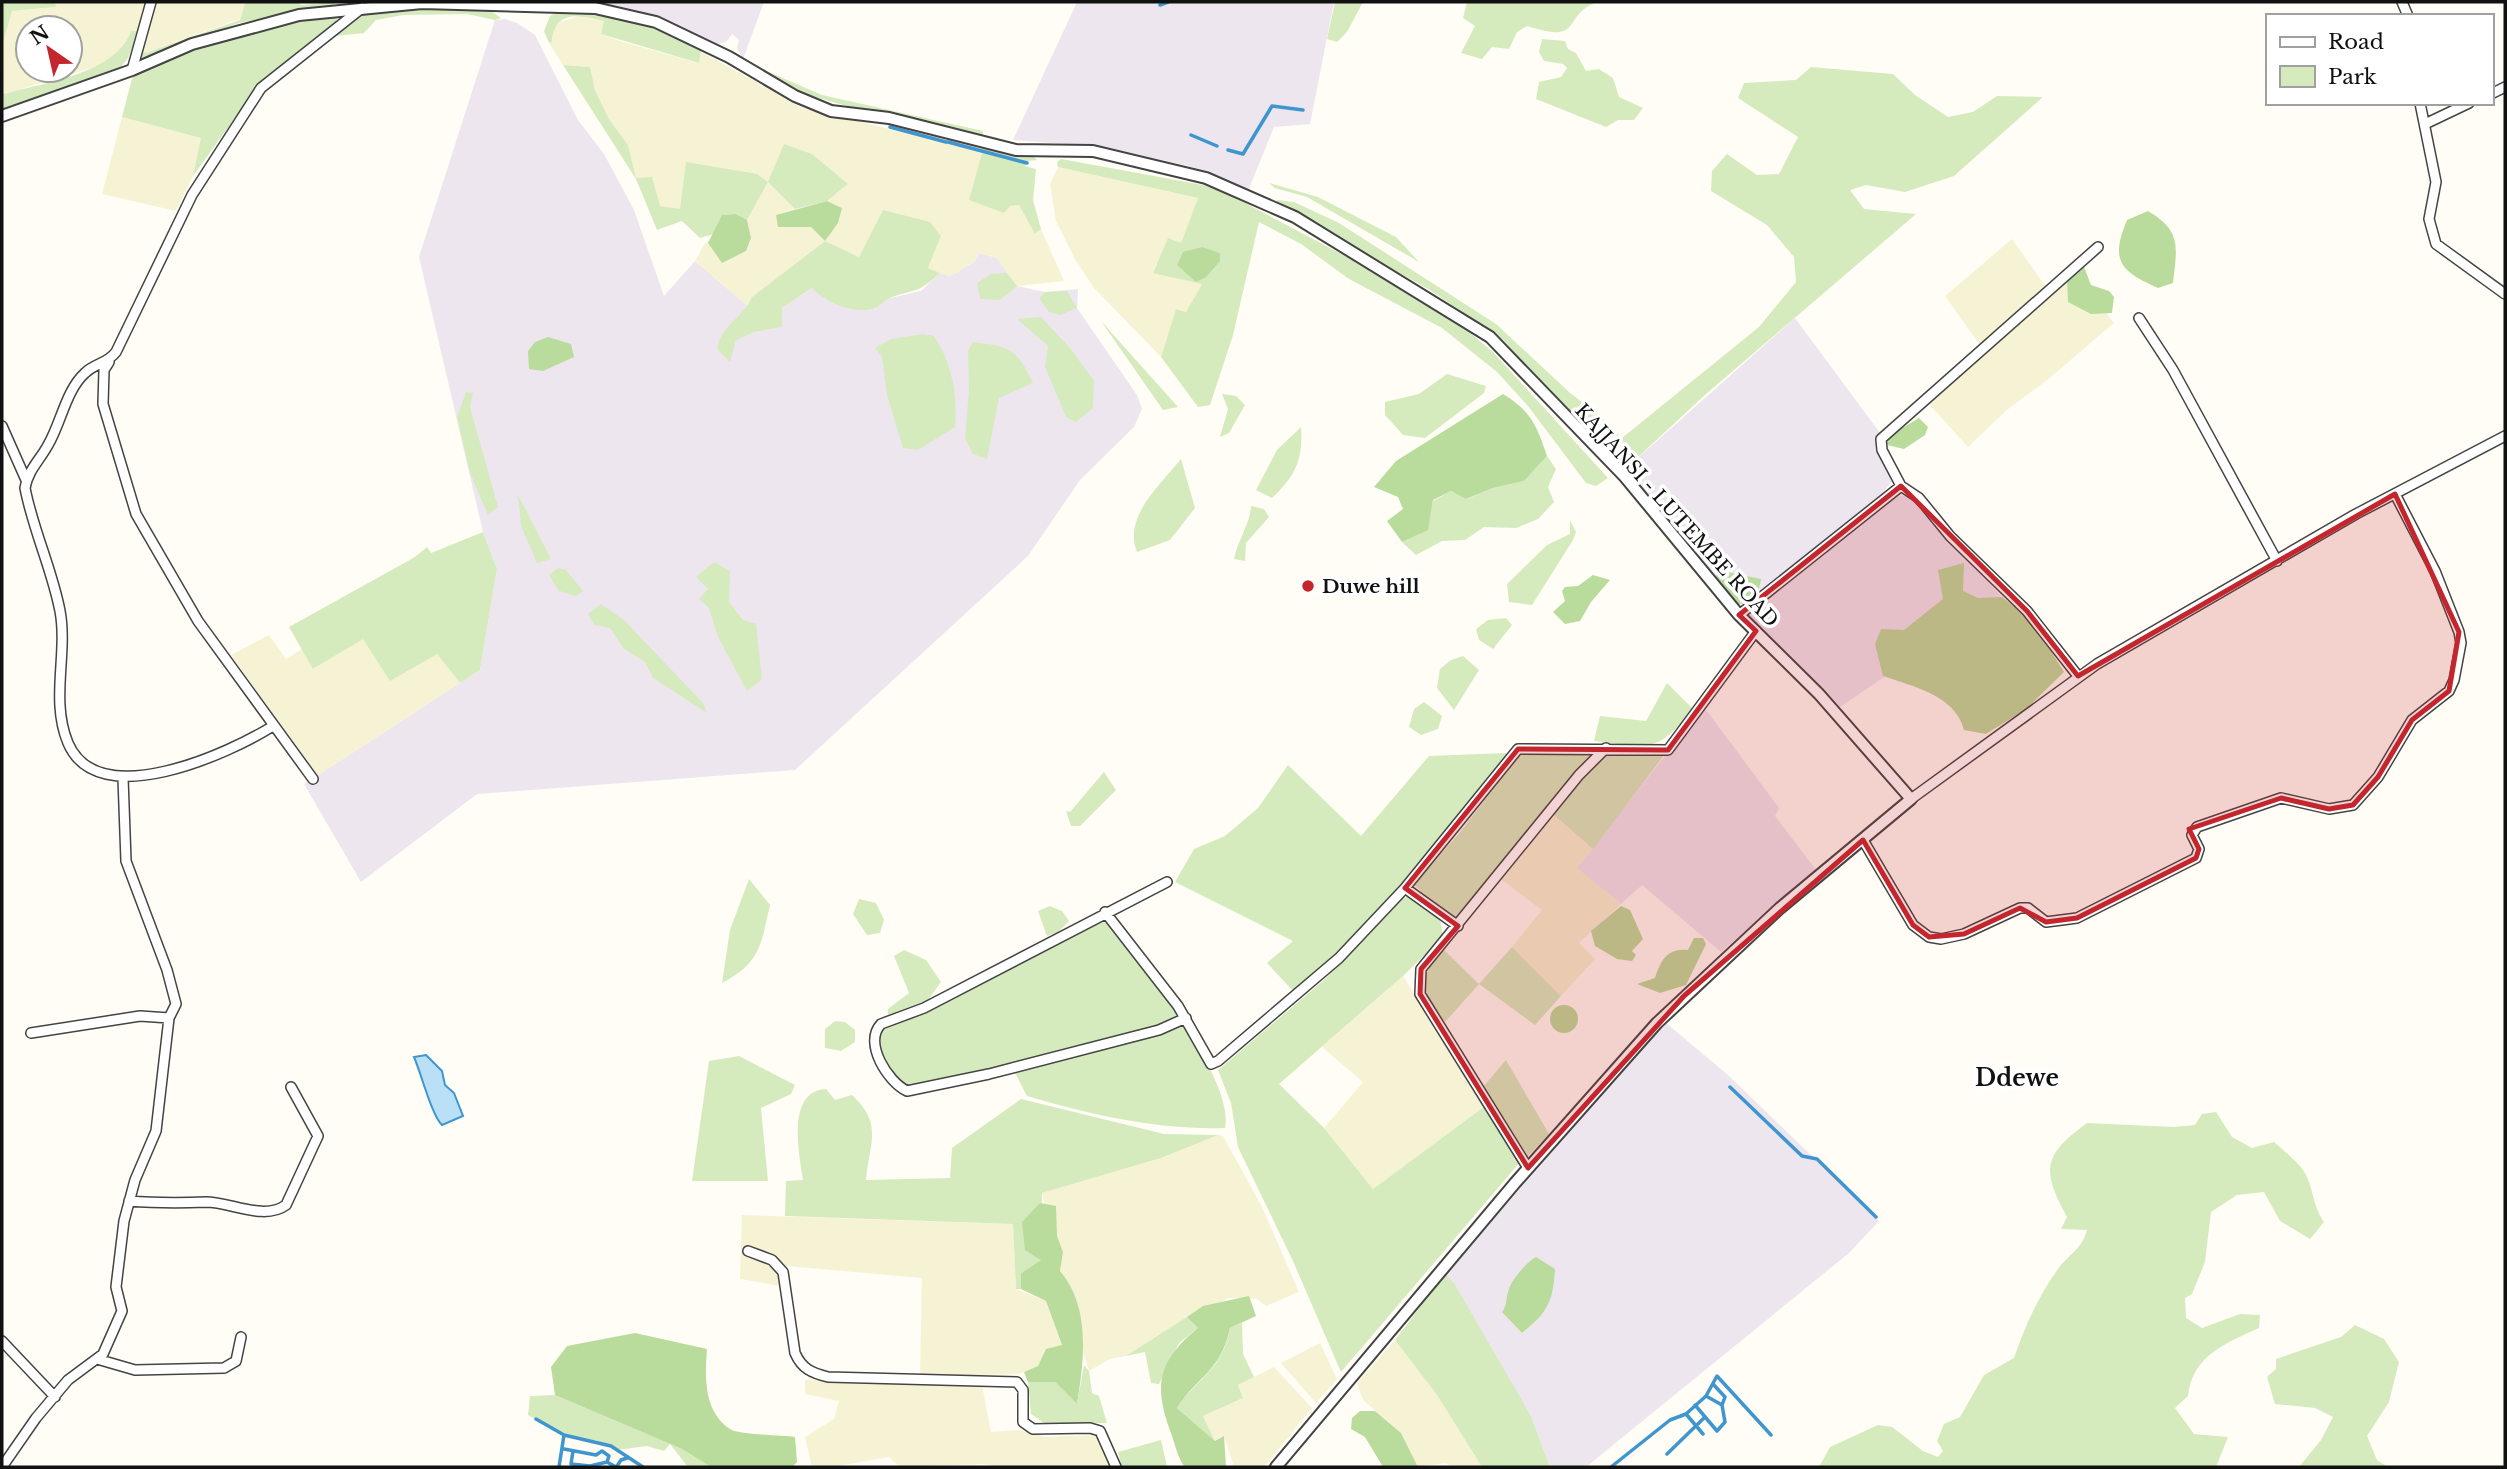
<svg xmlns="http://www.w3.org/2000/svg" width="2507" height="1469" viewBox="0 0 2507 1469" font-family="'Libre Baskerville',serif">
<rect width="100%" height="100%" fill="#fffdf5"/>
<path fill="#eee6ef" d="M524,2H764L743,59L737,48L739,40L732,34L726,42L714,45L657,19Z
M1077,2H1334L1310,124L1274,127L1248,191L1188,166L1106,147L1013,140Z
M505,19L517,23L535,35L578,120L604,154L634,210L664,296L695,261L748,306L782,327V308L812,288L825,299L851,308L874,309L890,298L921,291L940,273L950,276L974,262L979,253L997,258L1017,286L1045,292L1078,289L1077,308L1137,395L1142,409L1134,427L1080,480L1028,556L795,770L477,794L361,882L304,784L480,670L497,569L483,532L419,257L495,20Z
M1795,318L1880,433L1877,449L1893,480L1874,503L1759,597L1743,606L1623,471Z
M1904,496L1914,498L2002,597L1840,707L1824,688L1746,615L1883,505L1895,497Z
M1704,707L1779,808L1775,816L1816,870L1721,952L1642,885L1621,904L1576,868Z
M1666,1023L1728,1075L1879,1221L1849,1253L1586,1467H1550L1531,1416L1445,1274Z"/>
<path fill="#f6f3d4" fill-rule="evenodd" d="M55,2H145L139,31H131L127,44L108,63L4,94L2,46L12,11L55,7ZM28,28H70V70H28Z
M157,3H245L240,19L144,53L141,50Z
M582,15L605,21L601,34L620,41L698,63L701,51L800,107L983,152L969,200L1019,205L1036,234L1041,229L1064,281L1017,286L997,258L979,253L974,262L950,276L937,273L928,268L941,236L859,257L825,241L752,297L748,306L695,261L705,243L711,239L725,241L749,230L747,220L768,182L680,210L660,206L636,179L628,145L609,119L595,90L590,67L563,65L549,43L552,42L553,29L560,22ZM848,184L827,201L842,208L825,241L811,227L777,215L795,209Z
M122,117L202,138L193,176L176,211L102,194Z
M1058,167L1198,198L1181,244L1168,239L1153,272L1202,284L1186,312L1176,309L1161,357L1094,288L1076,261L1056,221L1050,184Z
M2012,239L2046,287L1980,345L1945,296Z
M2076,274L2114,323L2046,381L2008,409L1968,447L1928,403Z
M269,635L286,659L302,649L314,669L363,638L437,654L460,683L318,775L231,655Z
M1553,814L1593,849L1577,868L1621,904L1579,943L1595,959L1561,996L1512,947L1542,910L1501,879Z
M1403,976L1485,1106L1373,1189L1324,1128L1363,1082L1322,1047Z
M1218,1135L1223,1136L1262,1207L1299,1292L1266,1306L1257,1299L1228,1298L1126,1356L1110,1359L1089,1371L1064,1289L1042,1193L1161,1158Z
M742,1215L1013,1224L1016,1289L1046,1301L1062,1346L1038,1366L1019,1374L920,1377L922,1278L786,1266L789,1285L781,1286L740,1279Z
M1395,1340L1437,1395L1482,1467H1452L1446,1463L1418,1467L1401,1433L1363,1400L1357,1383Z
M1320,1343L1337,1379L1316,1403L1281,1363Z
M1274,1367L1312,1408L1264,1467H1234L1224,1436L1215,1441L1203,1416L1243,1398L1238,1385Z
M805,1380L982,1385L991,1432L1020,1430L1046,1437L1096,1435L1102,1439L1110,1467H1001L983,1464L900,1467L889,1457L832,1467H812L805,1437L834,1419L839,1401L805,1394Z"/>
<path fill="#d5ebbd" d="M2,2H55L56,7L12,11L2,46Z
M157,2H297L302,5L333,2L334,5L239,23L142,58L141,50L145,53L240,20L245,3Z
M1335,2H1363L1347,32L1337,42L1327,39Z
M1467,2H1597C1561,15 1585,45 1527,26L1517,32L1509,49L1492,47L1482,59L1461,53L1475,26L1463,18Z
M418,7L491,11L501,18L495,20L467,14L403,15L376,20L364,33L335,36L364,11Z
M558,11C607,11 659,25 701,51L699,63L601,34L604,21C581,15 554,9 552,42L549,43L544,31L550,16Z
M328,16L337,18L335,26L302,48L255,90L193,176L201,138L122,117L133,75C196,48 260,26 328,16Z
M131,31H139L128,58L120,68L2,111V91L4,94C45,82 116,74 131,31Z
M1542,39L1565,41L1568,49L1576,53L1586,71L1599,69L1613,78L1619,97L1643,108L1634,120H1618L1606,127L1536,99L1539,82L1561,77L1567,68L1563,64L1544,61L1539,52Z
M563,65L590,67L595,90L609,119L628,145L636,178L652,177L660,206L680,209L686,162L757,174L768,182L784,144L812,154L848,184L827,201L795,209L768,182L747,220L736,214L722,215L714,234L700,238L682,221L657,230L636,179Z
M755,66L822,95L983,131V135C941,126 774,98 755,66Z
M1811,67L1893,74L1915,95L1948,117L1973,112L1997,96L2043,97L1954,176L1905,192L1866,185L1850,190L1864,209L1916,214L1706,394L1623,471L1503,340L1430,290L1277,204V200L1294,202L1339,223L1496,324L1570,393L1598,414L1622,438L1759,327L1796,282L1794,257L1767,225L1711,191L1712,171L1727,154L1757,175L1779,174L1798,137L1738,98L1744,83L1796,80Z
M984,146L1034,157L1037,160L1027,161L1025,166L1036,169L1033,200L1041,229L1035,234L1019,205L1010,206L1004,213L969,200Z
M1061,159L1203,185L1230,195L1347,257L1470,333L1493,352L1608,478L1596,486L1586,483L1528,406L1497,372L1442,328L1349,279L1301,244L1259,222L1233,335L1210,405L1198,407L1161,357L1176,309L1186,312L1202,284L1153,273L1168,238L1181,243L1198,198L1058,167L1057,162Z
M1269,183L1318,197L1396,237L1419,262L1307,197L1275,188Z
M883,210L930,222L941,236L928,268L940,273C917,294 918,288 892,297C885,300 880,307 873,309C854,314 824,302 812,288L782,308V327L754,332L736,340L730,362L717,349C720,326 743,318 752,297L825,241L859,257Z
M1007,273L1017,286L1000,300L980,299L977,283L991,274Z
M1067,291L1077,308L1060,315L1049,312L1039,298L1045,292Z
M1041,317L1070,348L1094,381L1093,408L1076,422L1066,417L1045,367L1048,346L1017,319Z
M1101,321L1178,407L1163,410Z
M923,334L934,336C952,363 958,395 955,427L918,450L903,448L887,395L882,357L875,348L891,339Z
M973,342C1010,347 1016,347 1033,383L999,398L987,459L973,454L965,439L969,389L968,351Z
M1447,374L1486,386L1484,393L1425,438L1403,435L1385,415V402L1419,394Z
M466,392L473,393L470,407L498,507L488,515L470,473L457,417Z
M1222,394L1236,396L1245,405L1229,433L1220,437L1228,409Z
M1301,427C1303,460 1296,475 1272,498L1256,490L1277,450Z
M1547,456L1556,469L1548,487L1554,502L1538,519L1516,528L1484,527L1465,540L1442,541L1416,555L1402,542L1427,530L1433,501L1451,491L1467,499L1493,488L1524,481Z
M1181,459L1195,508L1170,540L1137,552C1123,517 1160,485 1181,459Z
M518,495L551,559L537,563L521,526Z
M1251,506L1264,509L1269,517L1246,543L1245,561L1234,559C1238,540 1250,524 1251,506Z
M1570,520L1576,532L1573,540L1532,605L1509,602L1507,584L1547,545L1570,534Z
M483,532L497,569L480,670L460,683L437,654L390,681L363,639L313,669L289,627L415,557L427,547L431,553Z
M714,562L730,571L729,602L743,620L756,624L762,679L747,691L718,637L709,608L699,599L708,589L696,577Z
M558,568L566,570L583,591L576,596L559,591L549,575Z
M601,604L624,620L703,703L707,713L653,678L645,662L623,648L610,628L594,625L588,614Z
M1506,618L1512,625L1493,649L1479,640L1476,629L1488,620Z
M1463,656L1479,670L1454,710L1437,688L1440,669L1451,660Z
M1667,683L1693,709C1656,755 1649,747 1594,741L1600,716L1646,721Z
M1424,702L1442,716L1438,729L1421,735L1409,727L1414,709Z
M1528,751L1593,756L1456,917L1434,903L1413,884L1458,835L1517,758Z
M1619,751L1665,754L1593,849L1553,814L1605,754Z
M1506,753L1507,757L1412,875L1355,937L1295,993L1267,963L1293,941L1175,882L1194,849L1225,836L1258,808L1288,765L1361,836L1429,756Z
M1104,772L1116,790L1080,826H1071L1066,811L1070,812Z
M749,879L770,905C761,944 761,963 722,983L730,930Z
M1410,896L1440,919L1443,937L1403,976L1279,1084L1324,1128L1373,1189L1485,1106L1520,1162L1341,1372L1292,1259L1238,1147L1231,1103L1218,1070L1324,980L1400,899Z
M859,899L876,903L884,920L880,933L867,935L853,914Z
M1050,906L1062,911L1069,921L1058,932L1047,936L1038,911Z
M1104,922L1113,927L1182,1016L1142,1030L997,1069L910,1088C888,1078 878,1054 881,1032C894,1021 910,1020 925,1012C984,983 1041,943 1104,922Z
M1512,947L1561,996L1535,1025L1479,984L1445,1022C1421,990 1415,981 1444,950L1479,984Z
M904,950L926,960L941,982L928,1000L888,1015V1009L909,993L894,956Z
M835,1021L845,1022L855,1030V1042L841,1051L825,1048V1029Z
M1184,1022C1199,1050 1231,1097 1225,1128C1158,1130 1091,1115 1027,1096L1014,1071Z
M739,1056L795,1085L791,1094L761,1108L768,1181H692L709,1061Z
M1506,1060L1549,1134L1528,1156L1483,1087Z
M826,1089L835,1100L852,1095C884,1125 869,1142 866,1180L950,1178L952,1148L1021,1099L1164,1134L1218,1135L1161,1158L1042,1193L1041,1260L1021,1273V1289H1016L1013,1224L785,1216L786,1181L803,1180C799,1153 786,1091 826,1089Z
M2216,1112L2232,1137L2252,1148L2274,1142C2284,1151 2300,1163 2306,1175C2314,1191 2312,1204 2324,1222L2310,1239L2280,1221L2264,1192L2237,1195L2211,1212L2205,1262L2192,1294L2185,1298L2186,1318L2202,1328L2240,1314L2260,1315L2259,1328C2226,1343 2192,1356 2188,1396L2175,1408L2194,1434L2228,1437L2216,1467H1819L1830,1447L1878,1425L1892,1427L1923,1451L1938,1457L1943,1451L1937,1441L1944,1424L1960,1417L1984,1375L2014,1358C2025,1326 2038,1297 2058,1269C2069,1254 2082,1249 2087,1230L2061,1229L2067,1217C2041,1170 2043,1155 2087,1123L2174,1127L2195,1125L2202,1114Z
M1445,1274L1454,1283L1531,1416L1550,1467H1482L1437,1395L1395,1340Z
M1187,1317L1198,1328L1179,1343L1159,1384L1151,1383L1145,1352L1126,1356Z
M1242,1323L1243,1354L1254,1377L1238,1385L1243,1398L1203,1416L1215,1441L1177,1408C1199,1375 1221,1373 1230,1328Z
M2355,1325L2384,1339L2399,1362L2389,1402L2367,1436L2377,1460L2388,1467H2299L2321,1440L2333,1417L2315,1408L2275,1404L2267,1377L2276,1369V1359L2341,1337Z
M1084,1365L1089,1371L1092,1393L1099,1396L1107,1423H1044L1031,1414L1028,1382H1055L1077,1404Z
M555,1395L682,1449L711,1467H688L670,1444L664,1451L647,1446L617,1450L603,1444L564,1435L528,1415L530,1396Z
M1161,1440L1167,1467H1122L1118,1452Z"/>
<path fill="#b9dc9c" d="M827,201L842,208L838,223L825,241L811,227H778L776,215Z
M2148,211C2182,231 2177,247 2173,283L2158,288C2120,271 2110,261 2127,220Z
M736,214L747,220L751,238L746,251L722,263L708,243L722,215Z
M1202,247L1220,253V261L1206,277L1196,282L1177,265L1183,252Z
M2084,267L2091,285L2109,291L2114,297L2112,313L2091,314L2068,302L2067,279Z
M548,337L571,344L574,357L543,371L529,369L528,351L535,342Z
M1503,394C1531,411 1537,426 1547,456L1524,481L1493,488L1466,499L1451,491L1433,500L1428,530L1402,542L1387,521L1403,509L1398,497L1374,487L1396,461Z
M1919,418L1928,427L1925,435L1904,449L1887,445V437Z
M1964,563L1963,591L1978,598L2002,597L2033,622L2064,672L2026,709L1986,734L1964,730C1955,695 1914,687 1883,676L1875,644L1881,629L1904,630L1943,599L1938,570Z
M1722,571L1761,579C1759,594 1754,601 1739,604L1723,589L1716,576Z
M1593,575L1610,580L1591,602L1580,621L1565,624L1553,612L1565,601L1562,591L1565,587L1578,586Z
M1621,906L1630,910L1643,939L1632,951L1636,955L1632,961L1617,959L1595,946L1591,931Z
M1694,938H1703L1706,944L1686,985L1660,993L1637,984L1655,978C1661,960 1667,948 1688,950Z
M1550 1019a14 14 0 1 1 28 0a14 14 0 1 1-28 0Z
M1040,1203L1056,1206L1057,1236L1063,1252L1060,1271C1091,1307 1084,1361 1077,1404L1055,1382H1028L1024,1372L1038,1366L1046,1349L1062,1345L1046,1301L1021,1289V1273L1041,1260L1025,1250L1022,1222Z
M1536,1257L1555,1269C1553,1302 1548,1312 1522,1333L1502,1312C1508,1304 1505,1299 1509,1289C1512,1279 1527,1262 1536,1257Z
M1249,1296L1256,1316L1230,1328C1220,1373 1199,1374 1177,1408L1215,1441L1224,1436L1226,1467H1185C1178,1459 1175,1444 1171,1433C1153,1385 1158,1361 1198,1328L1187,1317L1203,1306Z
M635,1333L707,1349C705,1376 703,1411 730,1429C740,1435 780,1435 795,1437L797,1462L792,1467H711L682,1449L555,1395L551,1367L567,1346Z
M1360,1411H1375L1401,1433L1418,1467H1383L1365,1437L1351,1429L1352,1418Z"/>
<path fill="#b9e0f7" stroke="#3f96cf" stroke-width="2" d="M426,1055L442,1071L445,1085L454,1093L463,1116L442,1125C432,1116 421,1073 414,1057Z"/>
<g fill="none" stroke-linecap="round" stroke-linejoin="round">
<path stroke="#3f96cf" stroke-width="3.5" d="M1160,5L1168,2
M890,127L946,142
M1191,135L1217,146
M948,142L1027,163
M1228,150L1243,154L1272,106L1303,110
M1730,1087L1802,1156L1817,1159L1876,1217
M1713,1384L1725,1397L1722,1405
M1695,1405L1717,1431L1725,1422L1722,1405L1706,1396
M1686,1414L1703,1434
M536,1419L564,1435L611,1446L643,1467
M564,1449L596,1455L602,1451L609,1456L607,1462L616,1467
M573,1451L571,1464L590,1466L607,1462
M1667,1454L1705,1417
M617,1466L621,1460L627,1458
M559,1467L564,1435
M1611,1467L1670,1420L1686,1414L1706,1396L1717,1376L1771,1435"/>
<defs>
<path id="minor" d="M2402,2L2408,16
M132,70L151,2
M2491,94L2505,87
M2420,103L2436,182L2429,219L2436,244L2505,294
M2425,124L2469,103
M2139,318L2173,370L2277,561
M109,362L104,370L103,404L136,514L198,621L313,779
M2,426L26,480
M1739,615L1901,486
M2078,676L2027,611L1950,536L1919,498L1901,486L1882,450L1881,439L2098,247
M273,726C230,753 98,814 68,743C50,700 68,654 60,611C52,569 33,530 25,488C28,470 40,460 48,445C61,423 66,390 85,373C95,363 107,364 116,352L192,195L261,88L362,8
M1911,799L2097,664L2356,514L2505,436
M1863,840L1913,925L1929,937L1941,939L1964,934L2020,908H2028L2046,922L2077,918L2196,858L2199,849L2192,835L2197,827L2281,798L2329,809L2353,805L2378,777L2412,720L2449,691L2454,680L2461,643L2459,632L2435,571L2395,494
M1167,882L924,1008L881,1024C863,1043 888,1082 907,1091L989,1074L1159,1030L1186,1018
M1405,888L1458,926
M1105,912L1178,1006L1211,1064L1218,1061L1339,958L1405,888L1518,749L1668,750L1756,631
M31,1033L140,1016L169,1018
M1528,1168L1420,994L1421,969L1579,775L1606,748
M129,1201C155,1203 180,1203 206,1202C231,1202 264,1221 286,1205L318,1136L291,1087
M748,1251L772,1260L783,1272L795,1353C802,1369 812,1373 828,1377L1017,1382L1023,1390V1422L1033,1429L1090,1428L1100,1431L1116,1467
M2,1341L55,1397
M97,1359L135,1370L224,1368L236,1361L241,1337
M2,1467L36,1418L68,1380L103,1354L122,1311L116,1287L124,1221L135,1180L156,1131L169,1018L176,1004L167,970L126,861L123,778"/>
<path id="tertiary" d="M2,116L132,70L192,44L299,15L422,3L595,8L656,22L729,57L795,96L831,111L889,118L1016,150L1093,151L1206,178L1295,217L1490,337L1625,477L1739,615L1819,694L1911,799L1780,908L1657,1023L1515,1183L1276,1467"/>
</defs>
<use href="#minor" stroke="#444" stroke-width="12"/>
<use href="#tertiary" stroke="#444" stroke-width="14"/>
<use href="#minor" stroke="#fff" stroke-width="9"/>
<use href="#tertiary" stroke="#fff" stroke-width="10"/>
</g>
<path fill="#c4262e" fill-opacity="0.2" stroke="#c4262e" stroke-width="5" stroke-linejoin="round" d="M1901,486L2027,611L2078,676L2395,494L2459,632L2449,691L2412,720L2378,777L2353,805L2329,809L2281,798L2189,829L2199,849L2196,858L2077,918L2046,922L2020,908L1964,934L1929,937L1913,925L1863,840L1684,996L1528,1168L1420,994L1421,969L1458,926L1405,888L1518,749L1668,750L1756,631L1739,615Z"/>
<circle fill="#c4262e" stroke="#fff" stroke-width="2.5" cx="1308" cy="586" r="7"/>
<g text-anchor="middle" stroke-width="7" stroke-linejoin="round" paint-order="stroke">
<g font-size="19" fill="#111" stroke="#fff">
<text transform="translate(1677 515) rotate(48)" y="7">KAJJANSI - LUTEMBE ROAD</text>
</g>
<g font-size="19" font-weight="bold" fill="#111" stroke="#fff" text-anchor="start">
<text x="1322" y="593">Duwe hill</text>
</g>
<g font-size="23" font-weight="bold" fill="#111" stroke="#fff">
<text x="2017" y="1086">Ddewe</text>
</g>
</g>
<rect width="2507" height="1469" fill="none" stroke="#111111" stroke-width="7"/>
<rect x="2266" y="14" width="228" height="91" fill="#ffffff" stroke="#a0a0a0" stroke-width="2"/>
<rect x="2280" y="37" width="35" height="10" fill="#ffffff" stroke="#a0a0a0" stroke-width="2"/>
<text x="2328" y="49" font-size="21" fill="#111111">Road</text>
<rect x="2280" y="66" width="35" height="21" fill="#d5ebbd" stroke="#a0a0a0" stroke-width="2"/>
<text x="2328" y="84" font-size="21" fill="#111111">Park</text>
<g transform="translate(49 49) rotate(326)"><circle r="33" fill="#ffffff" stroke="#a0a0a0" stroke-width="2"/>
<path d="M0-5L12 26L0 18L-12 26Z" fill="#c4262e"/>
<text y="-10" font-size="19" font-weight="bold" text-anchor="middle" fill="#111111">N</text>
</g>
</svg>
